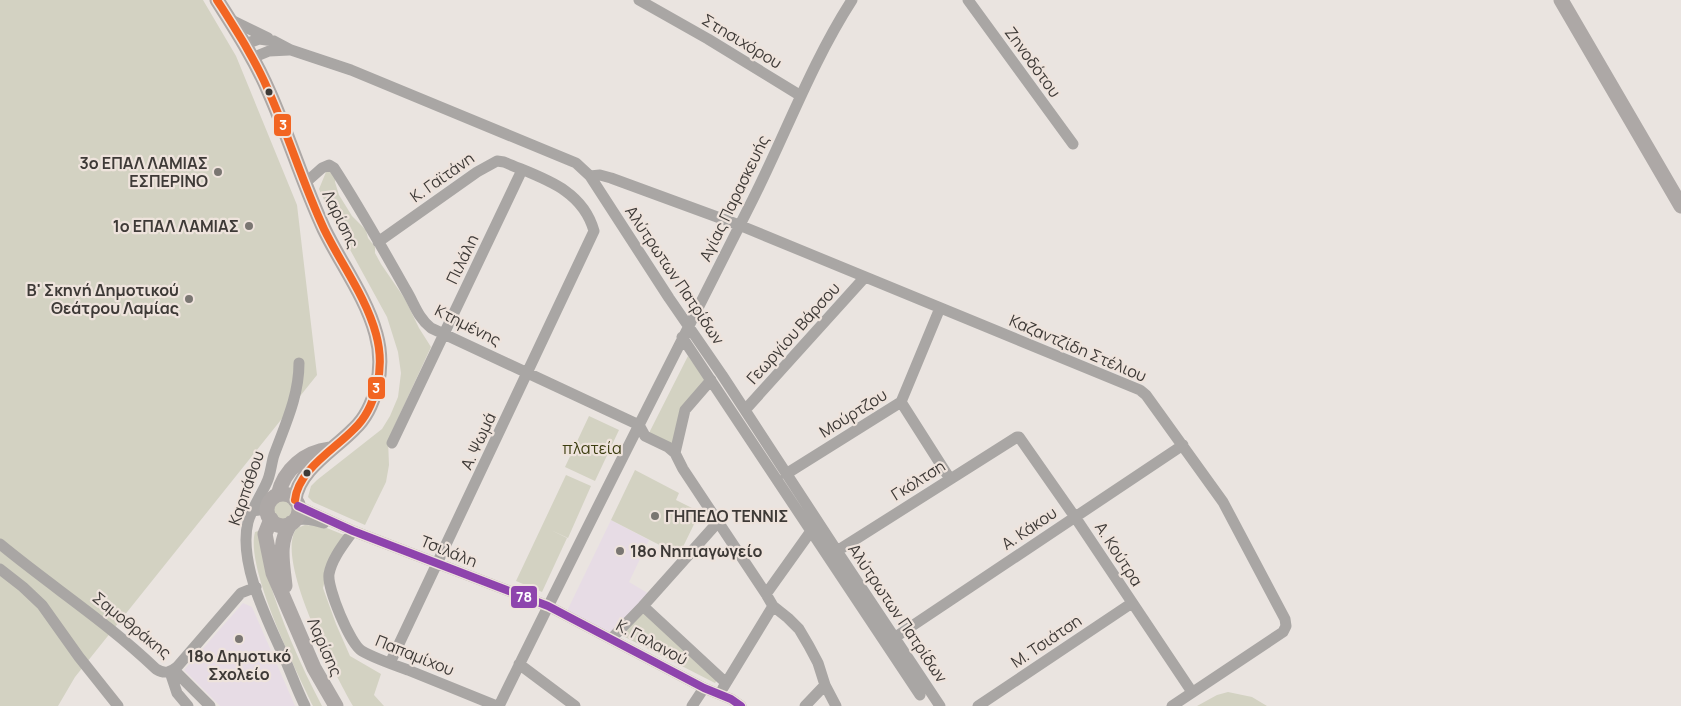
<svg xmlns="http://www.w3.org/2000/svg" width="1681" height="706" viewBox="0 0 1681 706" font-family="Manrope,sans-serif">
<rect width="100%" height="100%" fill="#eae4e0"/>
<path fill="#e7dce5" d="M611,520L649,540L629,582L651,595L613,639L567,611Z
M243,603L252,607L295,706H220L184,670Z"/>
<path fill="#d3d2c2" d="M0,0H203L236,56L297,205L317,375L75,677L58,706H0Z
M329,171L336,175L335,182L339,195L352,216L366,230L368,238L375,247V253L381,264L405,299L419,328L431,347L388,440L389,465L386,482L365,525L313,502L308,497L311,486L317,480L382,429L390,416L398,397L401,373L398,352L387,317L331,215L319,189L326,172Z
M688,356L706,381L671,445L649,433Z
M589,416L619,430L595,481L565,467Z
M635,470L679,493L676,500L700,512L679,555L611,520Z
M566,475L591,486L568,538L551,530L567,538L542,592L516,581Z
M272 509a11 11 0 1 1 22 0a11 11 0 1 1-22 0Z
M305,525L322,526L344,535L330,561L323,588L336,624L350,656L381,674L374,695L384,706H353C336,676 273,557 297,528Z
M258,531C261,545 263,559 267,573C280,619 300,664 322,706H313C296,670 245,568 255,532Z
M639,614H648L718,679L715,683L623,636L622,633Z
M1228,692L1252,697L1267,706H1197L1217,695Z"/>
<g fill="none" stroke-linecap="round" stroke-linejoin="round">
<path stroke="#a9a6a4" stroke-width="11" d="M639,0L708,39L801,96
M968,0L1073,144
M231,20L268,38
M245,44L259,39L274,41L291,50L351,70L576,163L590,176L669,298L722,375L837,551L940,706
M252,58L269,51L289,50
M590,176L600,175L611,178L739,225L1140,390L1146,395L1223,502L1285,619L1286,626L1283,632L1172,706
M304,184L322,168L329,165L334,168C360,208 383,249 406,290C414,303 418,318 431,328L639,425L645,436L668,447L675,453L683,469L766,594L773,606L788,618L799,629L809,646L818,663L825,685L836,706
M378,242L477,172L497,161L504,162C541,178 582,188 594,231L390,663
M682,337L920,695
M299,363C299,396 285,425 274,455C271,464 271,475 266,484C260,497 252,508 248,522C238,563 267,619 284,657C291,673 297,690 305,706
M901,402L950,479
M745,410L865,277
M392,443L522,170
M675,453L685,410L711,380
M786,474L901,402L940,308
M298,506L353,531L548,606L704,688L731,699L741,706
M252,511L267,509
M294,520C306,518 313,520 324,523
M718,522L643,606L725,682
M353,531C344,544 332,558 329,574C327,588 350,644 362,651C374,658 394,665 408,670C438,682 467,694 497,706
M0,544C52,587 107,622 156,669C164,674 170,673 177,667L241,593L256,587
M837,551L1017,437H1019L1075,517L1192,692
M0,569L23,587L42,605L79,657L118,706
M766,594L811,531
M894,638L1183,445
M611,639L643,606
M519,664L575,706
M174,670L210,706
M170,672L177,693L188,706
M723,688L773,606
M499,706C582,536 668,368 753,199C786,133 812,62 852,0
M692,706L704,688
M805,706L825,685
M978,706L1132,603"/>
<path stroke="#ada8a6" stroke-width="15" d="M217,0C236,30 255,59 269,92C289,137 303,184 324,229C341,264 366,297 376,334C381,352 381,369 377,386C373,402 366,418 354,429C335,449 298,470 295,500
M1561,0L1681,206
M267 510a16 16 0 1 1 32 0a16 16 0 1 1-32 0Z
M278,495C284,469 305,452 330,449
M271,519L265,534L273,573L314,668L336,706
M285,586C283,564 277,543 291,523"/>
<defs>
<path id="bus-1" d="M217,0C236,30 255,59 269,92C289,137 303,184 324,229C341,264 366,297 376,334C381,352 381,369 377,386C373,402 366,418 354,429C335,449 298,470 295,500"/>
<path id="bus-2" d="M298,506L353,531L548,606L704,688L731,699L741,706"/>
</defs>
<use href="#bus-1" stroke="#eee3dc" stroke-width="11"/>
<use href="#bus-2" stroke="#eee3dc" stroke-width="11"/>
<use href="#bus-1" stroke="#f26522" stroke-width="8"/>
<use href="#bus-2" stroke="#8e44ad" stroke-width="8"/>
</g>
<g fill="#3e3a37" stroke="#eee3dc" stroke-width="2">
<circle cx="269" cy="92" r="4.5"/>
<circle cx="307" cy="473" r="4.5"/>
</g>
<g fill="#7a7672" stroke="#eee3dc" stroke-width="2">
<circle cx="218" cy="172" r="5"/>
<circle cx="249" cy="226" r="5"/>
<circle cx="189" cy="299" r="5"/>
<circle cx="655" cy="516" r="5"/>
<circle cx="620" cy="551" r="5"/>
<circle cx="239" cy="639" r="5"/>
</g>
<g text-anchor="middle" stroke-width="4.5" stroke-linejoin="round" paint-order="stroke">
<g font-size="16" fill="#3e3a37" stroke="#eee3dc">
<text transform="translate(742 41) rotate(31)" y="6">Στησιχόρου</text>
<text transform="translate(1033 62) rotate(54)" y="6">Ζηνοδότου</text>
<text transform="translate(442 177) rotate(-35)" y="6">Κ. Γαϊτάνη</text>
<text transform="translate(734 198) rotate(-64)" y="6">Αγίας Παρασκευής</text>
<text transform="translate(341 219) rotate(64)" y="6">Λαρίσης</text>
<text transform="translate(462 259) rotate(-64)" y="6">Πιλάλη</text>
<text transform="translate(675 275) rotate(56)" y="6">Αλύτρωτων Πατρίδων</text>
<text transform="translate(468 325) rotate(27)" y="6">Κτημένης</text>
<text transform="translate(793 333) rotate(-48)" y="6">Γεωργίου Βάρσου</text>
<text transform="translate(1078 348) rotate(23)" y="6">Καζαντζίδη Στέλιου</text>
<text transform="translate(853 413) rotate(-32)" y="6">Μούρτζου</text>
<text transform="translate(478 441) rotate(-65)" y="6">Α. Ψωμά</text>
<text transform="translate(918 480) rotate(-32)" y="6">Γκόλτση</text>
<text transform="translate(246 488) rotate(-71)" y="6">Καρπάθου</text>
<text transform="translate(1029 528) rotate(-34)" y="6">Α. Κάκου</text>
<text transform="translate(449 551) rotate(22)" y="6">Τσιλάλη</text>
<text transform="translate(1119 554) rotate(57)" y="6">Α. Κούτρα</text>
<text transform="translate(898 613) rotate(56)" y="6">Αλύτρωτων Πατρίδων</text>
<text transform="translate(132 625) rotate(39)" y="6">Σαμοθράκης</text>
<text transform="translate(1046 641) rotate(-34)" y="6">Μ. Τσιάτση</text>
<text transform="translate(652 642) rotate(28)" y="6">Κ. Γαλανού</text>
<text transform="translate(325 647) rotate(66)" y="6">Λαρίσης</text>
<text transform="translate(415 655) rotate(22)" y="6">Παπαμίχου</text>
</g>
<g font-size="16" font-weight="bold" fill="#3e3a37" stroke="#eee3dc" text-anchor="end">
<text x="208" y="169">3ο ΕΠΑΛ ΛΑΜΙΑΣ<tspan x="208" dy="18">ΕΣΠΕΡΙΝΟ</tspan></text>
<text x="239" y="232">1ο ΕΠΑΛ ΛΑΜΙΑΣ</text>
<text x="179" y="296">Β' Σκηνή Δημοτικού<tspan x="179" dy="18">Θεάτρου Λαμίας</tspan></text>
<text x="665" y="522" text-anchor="start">ΓΗΠΕΔΟ ΤΕΝΝΙΣ</text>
<text x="630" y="557" text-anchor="start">18ο Νηπιαγωγείο</text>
<text x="239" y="662" text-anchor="middle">18ο Δημοτικό<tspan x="239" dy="18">Σχολείο</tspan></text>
</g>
<g font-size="16" fill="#3c3d10" stroke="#eee3dc">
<text x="592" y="454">πλατεία</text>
</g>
</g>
<g stroke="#eee3dc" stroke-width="2">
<rect x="273" y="113" width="19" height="24" rx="5" fill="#f26522"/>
<rect x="367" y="376" width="19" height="24" rx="5" fill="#f26522"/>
<rect x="510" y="585" width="28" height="24" rx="5" fill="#8e44ad"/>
</g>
<g font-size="14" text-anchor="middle" font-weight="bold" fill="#fff">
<text x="283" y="130">3</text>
<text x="376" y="393">3</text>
<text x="524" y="602">78</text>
</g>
</svg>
